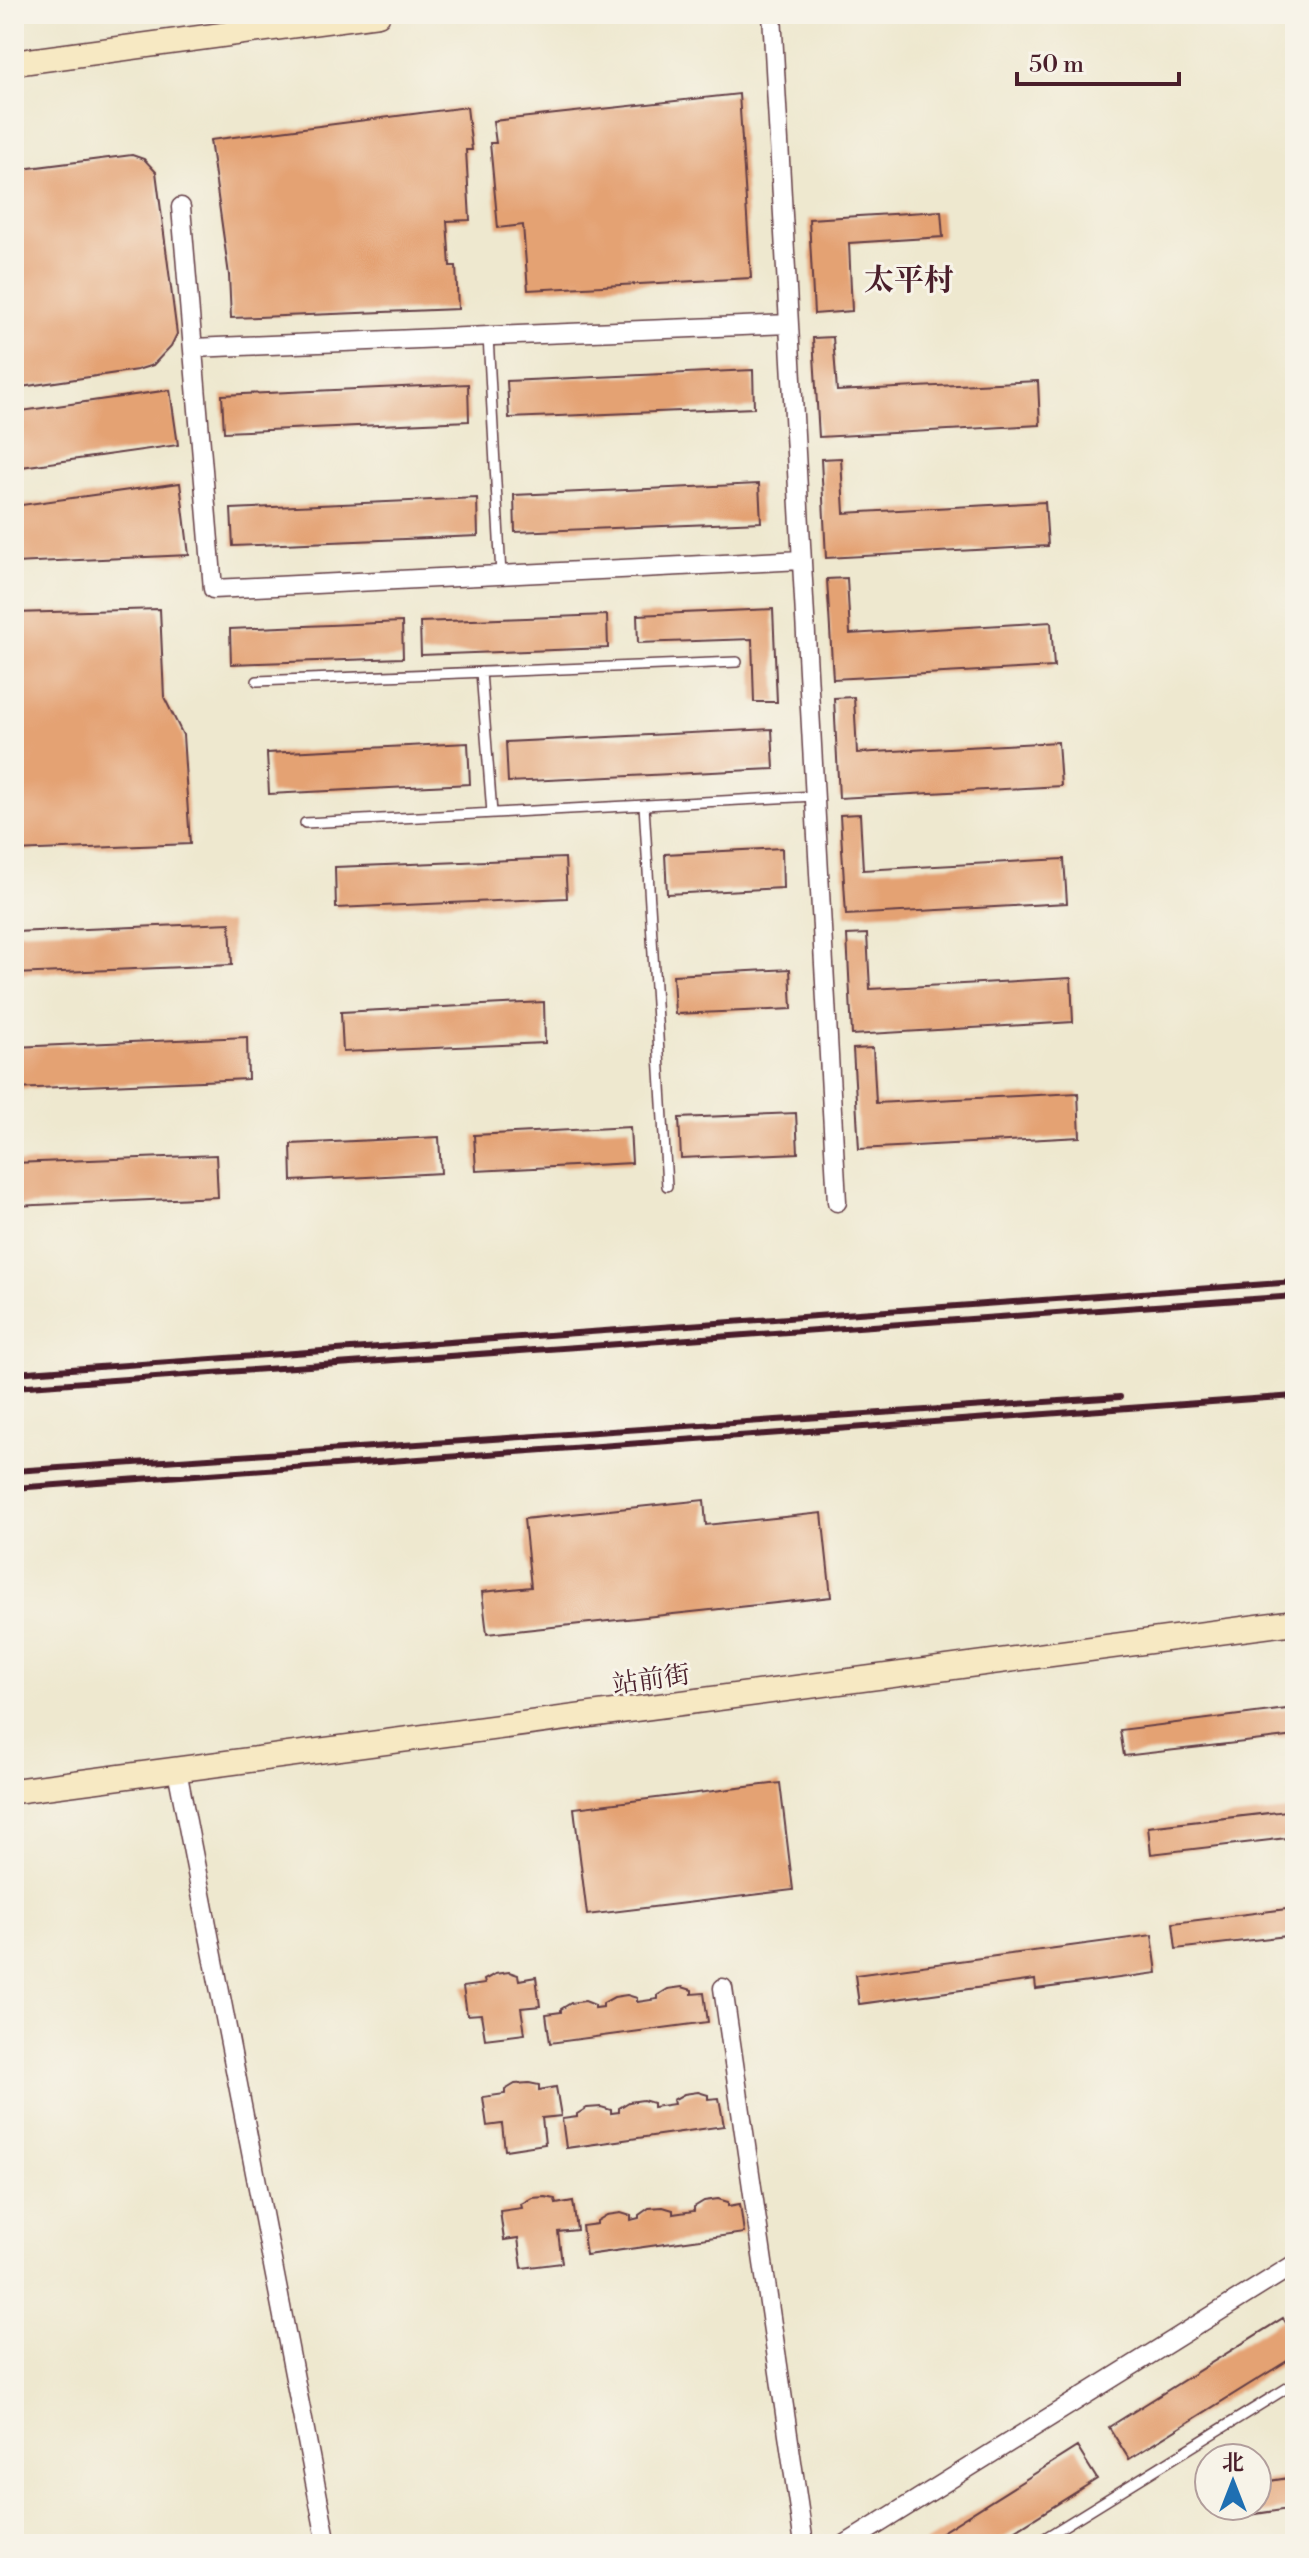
<svg xmlns="http://www.w3.org/2000/svg" width="1309" height="2558" viewBox="0 0 1309 2558" font-family="'Libre Bodoni','Noto Serif SC',serif">
<rect width="100%" height="100%" fill="#f7f3e8"/>
<filter id="ink" filterUnits="userSpaceOnUse"><feTurbulence type="fractalNoise" baseFrequency=".0125" numOctaves="2"/><feDisplacementMap in="SourceGraphic" scale="16" xChannelSelector="R" yChannelSelector="G"/><feConvolveMatrix kernelMatrix="1 2 1 2 8 2 1 2 1" color-interpolation-filters="sRGB"/></filter>
<filter id="wash" filterUnits="userSpaceOnUse"><feTurbulence type="fractalNoise" baseFrequency=".006" numOctaves="4" result="noise"/><feDisplacementMap in="SourceGraphic" scale="32" xChannelSelector="R" yChannelSelector="G"/><feGaussianBlur stdDeviation="1.8" result="paint"/><feColorMatrix in="noise" values="0 0 0 0 0 0 0 0 0 0 0 0 0 0 0 0 0 1.4 0 .05"/><feComposite in="paint" operator="in"/></filter>
<g filter="url(#wash)">
<rect width="100%" height="100%" fill="#eee8cf"/>
<g id="blocks">
<path fill="#e4a273" d="M739,94L751,278L528,290L523,225L498,228L490,143H496L493,121Z
M467,107L472,150H466L470,220L447,221L450,266H456L458,309L231,318L229,275L210,140Z
M132,155L144,159L156,172L177,334L171,346L153,365L137,370L14,388V170Z
M941,211L943,237L849,243L852,311L814,314L809,219Z
M833,337L837,391L1038,381L1040,425L819,437L813,338Z
M753,370L754,408L509,418L507,381Z
M468,384L469,421L224,432L222,395Z
M170,390L178,445L14,468V412Z
M841,458L844,513L1045,502L1048,546L826,558L821,459Z
M180,483L189,555L14,563V506Z
M759,484L761,522L515,532L514,495Z
M477,498L478,536L233,546L231,509Z
M847,578L850,634L1051,622L1054,667L833,679L827,579Z
M160,609L164,697L183,735L190,844L14,851V613Z
M773,609L777,702H754L752,639L638,643L637,615Z
M607,615L608,648L421,655L420,622Z
M402,622L403,658L231,664L230,629Z
M854,697L857,753L1058,742L1061,786L839,798L834,698Z
M772,729L774,769L508,782L506,742Z
M468,743L470,784L269,794L267,753Z
M860,814L863,870L1064,859L1067,903L846,915L840,815Z
M782,848L783,888L667,894L665,854Z
M565,858L567,898L336,908L335,867Z
M230,923L232,965L14,974V932Z
M867,934L870,989L1071,978L1073,1022L852,1035L847,935Z
M790,969L792,1009L675,1014L673,975Z
M544,1002L545,1043L343,1052L341,1012Z
M247,1037L248,1079L14,1089V1047Z
M873,1048L876,1103L1078,1093L1080,1137L859,1149L853,1049Z
M796,1113L798,1153L681,1158L679,1118Z
M630,1127L632,1163L476,1171L474,1135Z
M439,1137L441,1173L292,1181L291,1144Z
M216,1155L218,1197L14,1206V1163Z
M704,1500L706,1525L822,1513L831,1597L487,1634L482,1592L531,1587L524,1519Z
M1295,1708V1736L1124,1756L1120,1730Z
M780,1783L793,1890L587,1915L574,1808Z
M1295,1810V1837L1151,1854L1148,1827Z
M1295,1908V1935L1176,1949L1173,1923Z
M1152,1935L1157,1973L1036,1989L1035,1980L859,2004L855,1975Z
M509,1972L518,1975L519,1980L536,1977L540,2006L521,2008L525,2034L485,2039L481,2014L467,2015L463,1987L485,1984L484,1980L495,1974Z
M682,1987L692,1990V1994L704,1993L708,2022L550,2043L546,2014L561,2012V2009L571,2003L585,2001L595,2005V2008L603,2007V2003L614,1997L627,1995L637,1998V2002L658,1999V1995L668,1989Z
M529,2083L539,2085V2090L556,2087L561,2116L542,2118L545,2144L505,2150L502,2124L487,2126L483,2097L505,2094V2090L515,2084Z
M698,2092L708,2095V2099L719,2098L724,2126L566,2148L562,2119L577,2117V2114L587,2108L601,2107L611,2110V2113L619,2112V2108L629,2102L643,2100L653,2103V2107L674,2104L673,2100L684,2094Z
M545,2197L555,2199L556,2204L573,2201L577,2230L558,2232L562,2263L522,2268L518,2238L504,2240L500,2211L522,2208L521,2204L532,2198Z
M718,2199L728,2202V2206L740,2204L744,2233L586,2255L582,2226L597,2224V2221L607,2215L621,2213L631,2216V2220L639,2218V2215L649,2208L663,2207L673,2210V2214L694,2211V2207L704,2201Z
M1283,2318L1295,2337V2356L1129,2459L1109,2427Z
M1077,2447L1097,2479L994,2544H923Z
M1295,2477V2508L1229,2518L1227,2506H1257V2483Z"/>
</g>
</g>
<g filter="url(#ink)">
<use href="#blocks" fill-opacity="0" stroke="#633d44" stroke-width="2"/>
<g fill="none" stroke-linecap="round" stroke-linejoin="round">
<defs>
<path id="lane" d="M488,336L501,575
M481,672L492,813
M257,681L737,662
M644,805L667,1186
M305,823L815,796
M1035,2544L1295,2383"/>
<path id="street" d="M772,14L837,1202
M181,207L213,589L802,560
M193,348L789,324
M177,1770L327,2544
M723,1988L804,2544
M846,2544L1295,2264"/>
<path id="secondary" d="M14,63L378,14
M14,1791L1295,1622"/>
</defs>
<use href="#lane" stroke="#633d44" stroke-width="12"/>
<use href="#street" stroke="#633d44" stroke-width="21"/>
<use href="#secondary" stroke="#633d44" stroke-width="27"/>
<use href="#lane" stroke="#fff" stroke-width="9"/>
<use href="#street" stroke="#fff" stroke-width="18"/>
<use href="#secondary" stroke="#f7e9c3" stroke-width="24"/>
<path stroke="#4a1f2b" stroke-width="6" d="M14,1373L1295,1282
M14,1387L1295,1296
M14,1471L1120,1397
M14,1488L1295,1396"/>
</g>
</g>
<g text-anchor="middle" stroke-width="6" stroke-linejoin="round" paint-order="stroke">
<g font-size="26" fill="#4a1f2b" stroke="#f7f3e8">
<text transform="translate(651 1679) rotate(-8)" y="9">站前街</text>
</g>
<g font-size="30" font-weight="bold" fill="#4a1f2b" stroke="#f7f3e8">
<text x="909" y="290">太平村</text>
</g>
</g>
<rect width="1309" height="2558" fill="none" stroke="#f7f3e8" stroke-width="48"/>
<g transform="translate(1233 2482)"><circle r="38" fill="#f7f3e8" stroke="#b29e9c" stroke-width="2"/>
<path d="M0-6L14 30L0 20L-14 30Z" fill="#1f6fb2"/>
<text y="-12" font-size="22" font-weight="bold" text-anchor="middle" fill="#4a1f2b">北</text>
</g>
<path d="M1017 72v12h162v-12" fill="none" stroke="#4a1f2b" stroke-width="4"/>
<text x="1029" y="72" font-size="24" fill="#4a1f2b" stroke="#f7f3e8" stroke-width="6" paint-order="stroke">50 m</text>
</svg>
